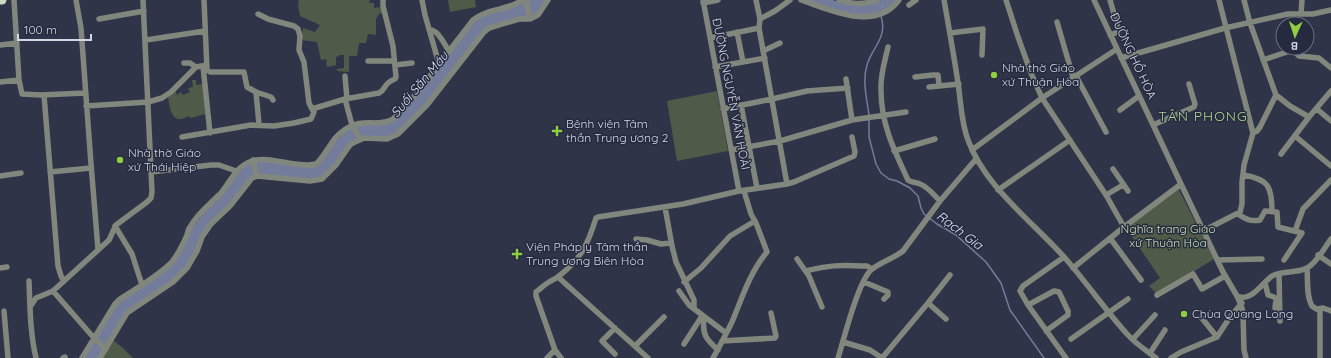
<svg xmlns="http://www.w3.org/2000/svg" width="1331" height="358" viewBox="0 0 1331 358" font-family="Quicksand,sans-serif">
<rect width="100%" height="100%" fill="#2f3449"/>
<path fill="#505a49" d="M298,0H370L369,3H374V8L381,7L383,13L379,14L376,19V35L368,34L366,43H359L357,56H349V72L337,71V69L344,68V55H339V56L336,57V65L327,67L326,59L321,60L317,42L301,40L303,28L315,32L320,25L300,16L298,5L299,1Z
M448,0H475L476,7L450,12Z
M192,80H196V85L203,84L206,114L190,118V116C186,117 181,120 178,119C170,117 169,102 168,96L175,90L177,95L181,92L183,95L190,92L188,88L193,87Z
M717,91L728,151L677,161L667,101Z
M1178,188L1214,259L1157,294L1149,286L1160,278L1126,228Z
M113,340L123,348L133,358H102Z"/>
<path fill="#747c9b" d="M524,0H546L537,13L533,16L488,27L426,105L401,130L386,137L354,140C347,148 329,174 320,177C310,182 271,176 258,175L223,210L195,250L185,267L172,281L131,308L98,358H84L116,305L173,262L190,230L234,177L248,164L261,161L312,166L344,133L355,126L391,122L478,18Z
M807,0H833L845,4L875,3L881,0H897C891,4 886,11 879,13C859,20 827,6 807,0Z"/>
<g fill="none" stroke-linecap="round" stroke-linejoin="round">
<path stroke="#747c9b" stroke-width="1.5" d="M869,115C867,99 862,82 867,65C872,47 888,38 881,16
M869,119V137L876,164L881,173L889,179L897,181L910,188L918,196L921,208L924,214L937,224L956,235L986,262L1001,283L1010,310L1044,358"/>
<path stroke="#82877d" stroke-width="5.5" d="M14,0L19,80L22,94L41,95L85,93
M76,0L81,28L91,164L98,249
M204,0L207,70L210,72H244L247,87L256,92L259,124
M422,0L425,15L439,64
M526,0L530,19
M703,0L739,191
M756,0L760,19L759,28L787,184
M801,0C831,10 875,32 899,0
M839,0C850,4 865,5 877,0
M944,0C949,28 954,56 958,83C961,102 961,122 968,140C985,187 1032,221 1065,258C1087,283 1106,311 1128,335C1136,344 1147,351 1156,358
M1006,0L1018,37L1031,73L1042,98L1106,195L1124,227
M1094,0L1181,184L1223,272L1237,296L1242,308L1243,314L1244,350L1246,358
M1110,0L1119,31L1118,32L1110,35
M1219,0L1253,133
M1244,0L1250,23L1276,95L1290,106L1309,117
M703,3L718,0
M909,5L916,0
M258,14L268,19L294,26L298,29L300,36L299,50L304,62L309,103L312,109
M1301,14L1302,0
M99,19L144,11
M760,19L775,11L790,0
M1057,22L1073,77
M429,30C438,29 444,44 449,51
M737,32L743,62
M950,33L983,29L982,55
M710,38L759,28
M146,40L205,31
M0,45L17,43
M888,47C885,61 880,76 881,90C881,124 894,150 908,180C912,183 916,182 920,184C928,187 934,195 940,201
M763,51L780,43
M1121,58L1225,28L1288,14H1313L1331,10
M1263,60L1293,50L1299,56L1319,58L1331,68
M368,61H394
M184,63H190L196,67
M395,65L412,63
M203,66L210,133
M715,67L765,58
M345,76L347,99
M1076,76L1106,132
M915,77L933,75H938L939,86
M846,79L852,120
M0,82L19,80
M929,87L959,84
M256,92L271,97L273,100
M44,95L58,266L61,276L64,281
M741,105L757,188
M86,106L148,102L162,98L171,92L196,67L207,65
M723,109L772,99L807,91L848,88
M1317,109L1331,121
M1120,110L1139,96
M1153,125L1194,107L1195,104L1189,84
M1295,136L1331,166
M182,137L251,125L274,126L294,123L311,119L314,112L312,109L345,99
M360,139L352,125L345,99L379,93C387,89 383,83 395,79L396,77L393,46L383,6V0
M731,150L780,141L852,120L906,112
M972,150L1042,98L1117,49
M894,151L935,139
M1281,154L1309,117L1331,91
M253,160L257,176
M1113,169L1128,191
M50,172L91,168
M151,172L211,165H219L236,171
M1243,175C1268,179 1272,186 1272,211
M0,176L21,173
M998,190L1070,140
M1106,195L1123,185
M665,207L672,246L676,262L694,300V309
M1238,214C1245,219 1251,222 1260,220L1265,211L1277,212L1278,227L1302,233L1284,260
M115,226L132,254L142,285
M1203,231L1240,212L1242,204V182L1244,165L1253,133L1257,131L1260,127L1276,95
M1295,231L1303,209L1331,180
M1110,238L1141,280
M636,239L647,240L661,244L671,243
M1318,255L1331,264
M1064,257L1023,286L1020,291L1028,305L1066,358
M797,259L809,276L822,307
M1218,260L1262,259
M0,268L7,267
M1073,268L1124,227L1181,184
M1307,268C1308,279 1306,296 1312,306C1314,308 1317,309 1320,311V358
M806,271C829,265 840,265 863,266H867L872,269
M1279,274L1280,321
M558,277L648,358
M29,281C30,306 30,333 36,358
M684,282L701,268L730,236L755,221
M864,282L888,292V295L884,299
M1265,283L1268,295L1274,297L1276,299L1275,308
M53,291L94,338L106,349
M679,291L689,305L726,333
M1157,295L1193,274L1202,289L1225,276
M1237,296C1251,303 1262,283 1272,276C1282,270 1301,274 1310,266C1318,260 1325,247 1331,239
M928,303L946,319
M1028,305L1054,291L1059,292L1068,311V315L1046,331
M30,307L36,298L53,291L64,281L109,240L116,225L147,202L151,198L152,192L143,0
M1318,309L1323,308L1331,311
M4,311L8,358
M1201,317L1217,337
M704,318C702,335 706,339 718,350
M615,328L602,341L615,354
M1071,339L1128,299
M1133,339L1155,315
M722,341L775,338L776,336L771,313
M843,342L870,350L882,358
M684,344L702,316
M635,346L664,317
M555,350L561,358
M1150,353L1165,330
M63,358L65,357
M82,358L115,304L120,299C137,288 157,277 172,262C178,254 183,244 187,235C188,232 188,229 190,227C198,213 210,204 221,193C231,181 236,166 252,161C270,155 297,169 316,164C322,159 326,151 331,144C336,136 343,130 351,126C365,119 380,127 393,119L416,94L473,20C487,8 508,11 522,0
M100,358L127,313L173,282L187,268L197,251L202,237L211,224L230,206L252,178L257,176L310,181L322,179L336,165L350,145L353,143L364,138L387,139L398,134L427,105L484,32L489,28L519,19H530L538,15L548,0
M547,358L555,350L536,296V292C540,289 544,285 549,282C552,280 556,279 559,276C581,259 588,244 596,218L598,217L683,204L739,191L787,184L794,182L854,156L855,152L852,137
M713,358C720,346 726,334 732,322C742,298 750,272 767,252L756,223L751,214L744,191
M838,358C844,339 858,282 871,270C880,262 893,259 903,251L940,201L976,159
M882,358L928,303L950,275
M1171,358L1181,352L1217,337L1230,317L1242,303"/>
<path stroke="#cdd9c3" stroke-width="9" d="M0,0H2"/>
</g>
<g fill="#8ece43" stroke="#252a3f" stroke-width="1.5">
<circle cx="994" cy="75" r="4"/>
<path d="M555 125h4v4h4v4h-4v4h-4v-4h-4v-4h4z"/>
<circle cx="120" cy="160" r="4"/>
<path d="M515 248h4v4h4v4h-4v4h-4v-4h-4v-4h4z"/>
<circle cx="1184" cy="314" r="4"/>
</g>
<g text-anchor="middle" stroke-width="3" stroke-linejoin="round" paint-order="stroke">
<g font-size="12" fill="#d4d7e5" stroke="#252a3f">
<text transform="translate(1133 56) rotate(65)" y="4">ĐƯỜNG HỒ HÒA</text>
<text transform="translate(731 94) rotate(79)" y="4">ĐƯỜNG NGUYỄN VĂN HOÀI</text>
</g>
<g font-size="12" fill="#d4d7e5" stroke="#252a3f" text-anchor="start">
<text x="1002" y="72">Nhà thờ Giáo<tspan x="1002" dy="14">xứ Thuận Hòa</tspan></text>
<text x="566" y="128">Bệnh viện Tâm<tspan x="566" dy="14">thần Trung ương 2</tspan></text>
<text x="128" y="157">Nhà thờ Giáo<tspan x="128" dy="14">xứ Thái Hiệp</tspan></text>
<text x="526" y="251">Viện Pháp y Tâm thần<tspan x="526" dy="14">Trung ương Biên Hòa</tspan></text>
<text x="1192" y="318">Chùa Quang Long</text>
</g>
<g font-size="12" fill="#c4e0ab" stroke="#252a3f">
<text x="1168" y="233">Nghĩa trang Giáo<tspan x="1168" dy="14">xứ Thuận Hòa</tspan></text>
</g>
<g font-size="13" font-style="italic" fill="#dce3f9" stroke="#252a3f">
<text transform="translate(419 84) rotate(-50)" y="5">Suối Săn Máu</text>
<text transform="translate(960 230) rotate(37)" y="5">Rạch Gia</text>
</g>
<g font-size="14" letter-spacing="1" fill="#aed38e" stroke="#252a3f">
<text x="1203" y="121">TÂN PHONG</text>
</g>
</g>
<g transform="translate(1295 36) rotate(183)"><circle r="19" fill="#252a3f" stroke="#6b6f81"/>
<path d="M0-3L7 15L0 10L-7 15Z" fill="#8ece43"/>
<text y="-6" font-size="11" font-weight="bold" text-anchor="middle" fill="#d4d7e5">B</text>
</g>
<path d="M18 34v6h73v-6" fill="none" stroke="#d4d7e5" stroke-width="2"/>
<text x="24" y="34" font-size="12" fill="#d4d7e5" stroke="#252a3f" stroke-width="3" paint-order="stroke">100 m</text>
</svg>
